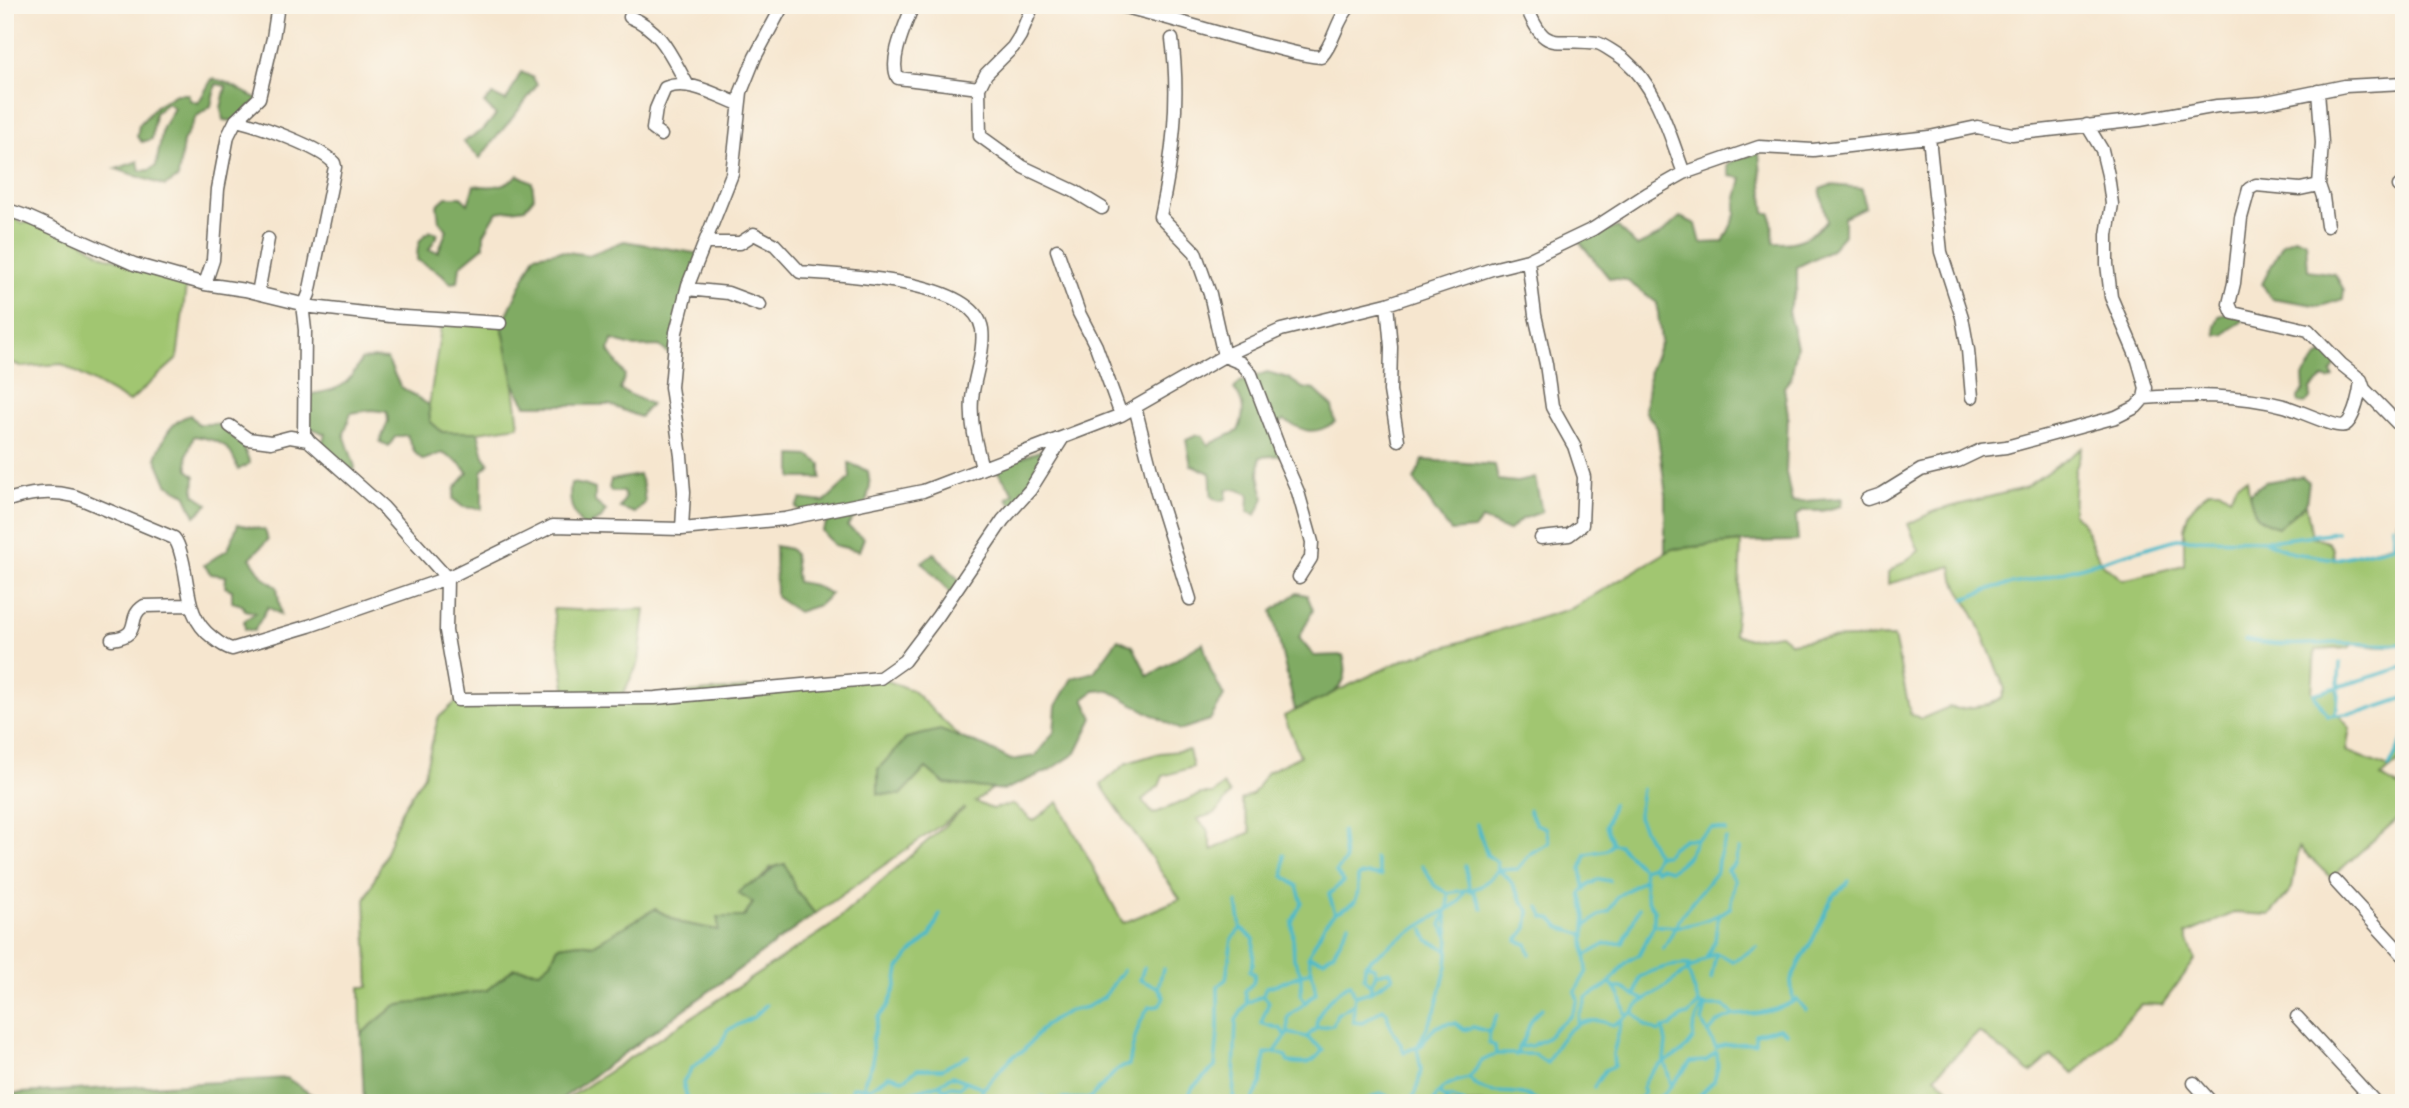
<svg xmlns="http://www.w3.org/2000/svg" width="2409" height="1108" viewBox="0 0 2409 1108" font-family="'Patrick Hand',sans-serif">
<rect width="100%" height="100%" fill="#fbf7ec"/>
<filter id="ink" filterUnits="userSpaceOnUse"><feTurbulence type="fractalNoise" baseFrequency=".0143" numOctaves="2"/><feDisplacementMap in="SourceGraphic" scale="14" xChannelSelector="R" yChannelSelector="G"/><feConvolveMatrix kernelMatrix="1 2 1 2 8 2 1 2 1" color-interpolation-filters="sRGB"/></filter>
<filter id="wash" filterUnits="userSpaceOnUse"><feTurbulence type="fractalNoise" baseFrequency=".00686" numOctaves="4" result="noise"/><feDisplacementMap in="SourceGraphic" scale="28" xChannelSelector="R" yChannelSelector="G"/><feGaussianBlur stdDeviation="1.57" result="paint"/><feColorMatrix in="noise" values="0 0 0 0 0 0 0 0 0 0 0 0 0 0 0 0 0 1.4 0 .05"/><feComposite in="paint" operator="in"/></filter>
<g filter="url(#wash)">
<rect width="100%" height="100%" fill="#f6e6cf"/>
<path fill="#a1c671" stroke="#5e7146" stroke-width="2" d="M5,213L23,223L49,220L104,256L187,279L177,359L129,402L62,364L23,367L5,360Z
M443,315L502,325L512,370L519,426L478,432H442L429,421V405Z
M2082,448L2075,471L2073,513L2082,522L2101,563L2123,580L2184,565V529L2189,511L2209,490H2219L2230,497L2238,483L2247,479L2249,494L2278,527L2306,504L2312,537L2327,541L2333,549L2334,560L2399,543L2396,521L2404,517V644L2380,647L2353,644L2348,648L2315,650L2312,692L2314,694L2337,687V707L2334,715H2339L2350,728L2346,751L2389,768L2404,737V758L2381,777L2404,789V813L2331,878L2299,847L2292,888L2270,915L2234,913L2186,934L2195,960L2162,1005L2142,1004C2119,1028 2098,1053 2073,1074L2051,1056L2031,1073L1979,1032L1935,1076L1950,1090L1935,1103H561L829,927L965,808L815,914L796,890L784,864L770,868L760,880L739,894L753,902L744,918L718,930L681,923L655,909L593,945L579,943L540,971L514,968L487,990L395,1006L361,1034L360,987H369L365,900L384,858L401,811L424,775L438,718L458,700H567L553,609L599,611L645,609L639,662L621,698L880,678L912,690L1004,780L975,802L992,809L1013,804L1033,821L1058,802L1123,923L1180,899L1101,785L1127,763L1160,753L1189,750L1193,767L1163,776L1159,786L1142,800L1153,814L1201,794H1213L1223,785L1230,794L1216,813L1197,819L1207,829L1212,850L1251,832L1241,800L1253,794L1267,772L1300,756L1284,716L1405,659L1572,608L1672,549L1741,542L1739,590L1734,634L1749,639L1780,634L1791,643L1816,639L1894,637L1910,713L1921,719L1949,707L1959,709L1989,705L2002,697L2005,689L1978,623L1954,579L1952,566L1888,584V573L1919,551L1908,524L1935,511L2024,488Z"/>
<path fill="#80ab63" stroke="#4e6440" stroke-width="2" d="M521,72L532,77L537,84C521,111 499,132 480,158L463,142L484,129L496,115L484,103L493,95L506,101Z
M212,79C229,80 242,93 259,99L234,121L223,120L221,108L226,86L216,84L211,106L196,117L183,142L178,178L165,186L116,169L138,161L140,171L149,170L156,166L163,127L174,108L167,103L155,113L152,139L142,142L137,137L139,125L156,106L176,94H188L190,100L198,103Z
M1759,153L1765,213H1771L1774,243C1799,244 1809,238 1827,221L1820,189L1831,185L1862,188L1865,207L1844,217V235L1830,251L1797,267V288L1788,311L1797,346L1791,378L1784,387L1788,414L1786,472L1792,502L1842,498L1841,506L1822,511H1802L1796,517L1798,541L1741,542L1673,549L1665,553V488L1657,428L1645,411L1650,369L1661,342L1657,303L1626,280L1609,278L1578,240L1618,227L1637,246L1660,235L1680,217L1696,224L1701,243L1723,242L1736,215V202L1742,178L1730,176L1727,165L1736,159Z
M518,175L532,182L534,197L525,208L497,212L484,234V246L460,266L458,282L450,283L442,274L417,260C417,246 418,239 430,231L438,234L429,250L438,252L447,230L439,221L437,205L446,197H461L468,204L474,185C492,188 504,187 518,175Z
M2294,238L2306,241L2308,270L2335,274L2344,290L2343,299L2321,306L2271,298L2262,284L2283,243Z
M624,241L701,254L672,356L659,346L635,347L612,340L609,351L625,375L620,390L651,404L640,417L610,405H526L514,385L502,325L535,255L560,251L589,255Z
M2235,311L2248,316C2241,325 2231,326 2224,335H2216L2215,326L2219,316Z
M2326,352L2337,363L2331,372L2334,377L2329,380L2324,378L2311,389L2310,399L2305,404L2298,403V397L2304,390L2303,377L2316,359Z
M374,358L387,359L400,386L429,405L430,421L442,432H478L484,456L489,463L482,472V509L463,507L453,499L455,488L468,473C462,463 452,458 442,453L423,460L415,453L407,435L395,437L389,446L380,442L388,421L387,412L372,410L351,413L344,434L355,467L354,472L321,447L325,434L304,425L312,394C339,390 349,386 361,360Z
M1267,372L1288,378L1303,388L1315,390L1332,406L1335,422C1314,436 1304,432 1284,420L1273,429L1288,450L1286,455L1260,457L1259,475L1264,498L1256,515L1248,512L1249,494L1236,489H1227L1226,499L1219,501L1212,497C1210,488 1212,481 1210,473L1191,465L1186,440L1197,435L1203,436L1208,445L1238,431C1245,414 1245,403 1234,389L1240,382Z
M190,415L198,424H216L224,429L243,446L250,463L238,470C231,444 219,440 194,436L187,455L188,470L195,476L194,494L208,504L195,516L185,494L167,484L156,458C164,438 169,422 190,415Z
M1050,447L1015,507L1007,499L1014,493L994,467Z
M792,455L810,456L821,464V478H792Z
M1423,460L1495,465L1498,480L1517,482L1535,478L1542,512L1522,519L1508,531L1482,519L1474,529L1451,531C1437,515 1427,497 1414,480Z
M849,463L868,471L870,486L864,512L854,518L847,526L864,538L859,551L834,545L822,531L830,516L808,520L796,507L801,499L824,502L850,478Z
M639,475L643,485L645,503L635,513L620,508L625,498L623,492H612L609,488L611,480Z
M2302,476L2309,482L2306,504L2278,527C2257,521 2254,516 2249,494L2265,482Z
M571,483L584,485L595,489V502L606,511L600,520L584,528C572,513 568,502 571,483Z
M238,524L265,530L268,540L250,558L263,577L277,587L281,615L268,607L254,631L245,629L244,621L255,613L245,610L242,605L232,602V590L225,587L226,576L211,574L204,565L228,549Z
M775,546L790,549L794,554L797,582L814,585L831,594L819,605L798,612L776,597Z
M934,553L961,582L952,595L922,562Z
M1297,593L1307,595L1313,610L1299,638L1314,656L1343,655C1355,693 1323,697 1295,710L1272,611Z
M1118,639L1133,646L1148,676L1203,643L1211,671L1224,696L1210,720L1180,730L1108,690L1094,691L1084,699L1093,718L1076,753L1050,770L1004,790L945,784L926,768L901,795L878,794V769L907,738L940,730L986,747L1011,760L1035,756L1054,732L1056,706L1072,678L1094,672Z
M785,864L796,890L815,914L556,1103H364L361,1034L395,1006L487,990L514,968L540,971L551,962L558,946L579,943L593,945L655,909L681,923L718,930V917H744L753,903L738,893C750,880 752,886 762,879C773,869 769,868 785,864Z
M287,1078L324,1103H5V1094Z"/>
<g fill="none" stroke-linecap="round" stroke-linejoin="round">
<path stroke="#4dbac9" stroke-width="3.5" d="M2264,541L2293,553L2336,559L2394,546L2392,525
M1965,599L1996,587L2039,579L2177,539L2276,540L2337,532
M2245,640C2277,647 2306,644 2338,643C2361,643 2381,646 2404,644
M2404,667L2314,694L2328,716L2363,712L2404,698
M2334,715L2337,707L2340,663
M2389,768L2404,737
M1642,789L1638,817L1657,855L1652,866L1643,869C1645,883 1644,899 1654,909V925
M1612,804L1606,826L1613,844
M1477,824L1487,855L1497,862L1498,870C1515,880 1517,897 1529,911L1527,928L1517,941L1527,944L1530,954
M1613,844L1619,845L1643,869
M1284,855V876L1297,886L1302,902L1292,922L1294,959L1301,974V995L1305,1003L1288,1017V1033
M1657,855H1666L1671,848L1684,839H1696L1712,828L1726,831
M1465,866L1470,891
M1652,866L1656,870L1660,867L1670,870C1685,861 1690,855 1696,839
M1473,890L1482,909
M1585,890L1581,869L1586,854L1607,850L1613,844
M1448,893C1477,887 1475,895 1498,870L1518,869L1531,853L1549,843L1546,828L1536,824L1529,810
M1237,903L1241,928L1254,939L1253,963L1250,971L1255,974L1253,983L1245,991L1247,1003
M1539,907L1544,917L1552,919L1559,927L1585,935
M1335,913C1359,903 1358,901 1358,876L1369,874L1381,876L1375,858
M1446,915L1449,938
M1718,915L1730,908L1735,880L1727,870L1735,864L1739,849
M1585,927L1598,916L1609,911L1618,896L1645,879
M1424,930C1428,949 1437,939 1447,951
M1663,949L1682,915L1717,871L1718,860L1726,839
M1586,955L1606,944L1623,943L1639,908
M1309,956L1324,960L1334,952L1349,924
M1365,964L1374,967L1376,974L1371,985
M1144,967L1140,980L1157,987
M1687,968L1699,1004
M1711,979L1716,954
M1610,982L1620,995L1626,1016
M1615,988H1622L1644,1000
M1370,992L1393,977L1390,971L1376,974
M1636,994L1640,977C1655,969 1673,964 1690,965
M1263,995L1269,1002L1261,1023L1281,1029L1285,1036
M1306,1002L1316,993L1312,971
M1793,1002L1791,981L1799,963L1813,939L1831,899L1849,881
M1354,1004L1355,996L1370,992L1371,986L1364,978L1365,964L1394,942L1459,902L1464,892
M1706,1006H1724L1734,1015C1756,1014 1779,1012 1797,999L1806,1010
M1633,1012C1638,1001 1650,998 1659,991C1678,977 1695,964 1716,953L1733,961L1757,947
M1578,1024C1577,1013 1585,1008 1586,998C1593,993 1604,989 1610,982C1622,971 1621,962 1639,955L1654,925C1678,929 1695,925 1718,915L1715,941L1706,958
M1316,1028C1316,1010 1335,993 1350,983L1355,996
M1663,1028L1666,1043L1664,1060L1671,1084
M1709,1033L1718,1022L1734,1015
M1519,1047C1531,1032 1524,1024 1542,1008
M1275,1052L1285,1056L1288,1062C1308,1064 1310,1066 1323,1050L1307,1037
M1496,1054L1495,1046L1489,1043V1032L1497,1015
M1516,1055L1519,1047L1531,1046L1547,1038L1555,1028L1571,1016L1578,1000L1575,992L1587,971L1584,940L1586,917L1581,893L1589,885L1599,879L1610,881
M1469,1078C1488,1099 1499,1089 1522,1094C1529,1095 1536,1100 1543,1103
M939,1084L952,1076L984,1088
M1594,1087L1605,1070L1614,1066L1613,1054L1622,1019
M945,1089L951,1086L960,1087L967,1081
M1439,1093L1449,1103
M910,1094L923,1103
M1445,1097H1451L1464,1103
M688,1103L683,1082L692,1068L719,1047L728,1030L754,1017L766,1005
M770,1103L825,1095L848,1103
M847,1103L852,1087L870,1088L890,1075L904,1080L917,1069H942L968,1056
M856,1103L864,1089L865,1080L873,1062L872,1040L878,1018L888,1006L896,986L899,969L911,953L930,936L940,914
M877,1103L939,1084L958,1103
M976,1103L984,1088L1013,1056L1023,1051L1045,1025L1069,1011L1087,1007L1104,997L1123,970
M1039,1103L1042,1097L1054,1102L1063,1099H1089L1118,1069L1129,1065C1133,1044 1137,1024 1149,1007L1159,1006L1164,997L1158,987L1163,969
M1185,1103L1193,1087L1215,1067L1218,1032V986L1226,979L1232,939L1241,928
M1233,1103L1236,1020L1247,1003L1263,995L1266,987C1282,985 1296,975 1312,971L1308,956L1325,924L1335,913L1329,894L1343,882L1336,872L1345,861L1342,831
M1251,1103L1261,1083L1265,1054L1275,1052L1288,1033L1307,1037L1316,1028L1333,1025L1337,1014L1354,1004L1353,1022L1362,1023L1383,1009L1387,1012C1388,1028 1399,1037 1404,1052L1422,1045C1431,1029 1437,1023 1455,1023L1464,1030L1473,1027L1489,1032
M1362,1103L1381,1093L1393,1099L1412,1100L1418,1085L1421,1070L1417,1048L1435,1011L1447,966L1449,938L1441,925L1448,907V893L1435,886L1422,865
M1433,1103C1438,1086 1454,1081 1469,1078L1482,1061L1496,1054H1534L1547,1063C1561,1034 1578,1011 1613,1025L1633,1012L1646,1026L1659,1032L1663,1028L1671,1027L1681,1017L1688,1015L1699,1004L1706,1006L1702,1022L1716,1048C1727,1042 1742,1045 1755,1043V1034L1779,1028L1786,1033
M1636,1103L1644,1093L1642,1089C1653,1057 1678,1063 1692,1041C1695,1036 1693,1036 1693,1030C1695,1021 1699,1013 1704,1005
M1652,1103L1664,1094L1691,1062L1706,1061L1716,1052
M1692,1103L1714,1081L1718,1067L1717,1053"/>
</g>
</g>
<g filter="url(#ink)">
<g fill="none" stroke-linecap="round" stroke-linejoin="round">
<defs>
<path id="minor" d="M913,5C906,24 888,61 898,78L979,88
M1033,5L1020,36L1013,47L986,74L979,88L980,136L1023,167L1074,191L1102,208
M1115,5C1167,16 1217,34 1268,46C1286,50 1303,56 1321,57C1335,42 1336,19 1351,5
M1526,5C1546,57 1555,36 1597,43C1602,44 1620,56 1625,60C1658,88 1669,134 1684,173
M630,17C662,30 671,56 687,84
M1172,39C1180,99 1173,157 1160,216L1195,252L1210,294L1224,356L1241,363L1251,374L1281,453L1298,492L1312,542L1311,558L1299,577
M2318,91L2322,143L2319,185L2300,189L2256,185L2249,189L2241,218L2234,283L2229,304L2233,313L2308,330L2341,364L2361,380L2364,389L2404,430
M236,120C258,125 320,147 334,163L335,167L309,294L304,306L390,316L500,323
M661,135L653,129L656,109L665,88C689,78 717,96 739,104
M1929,137L1941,252L1962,317L1968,350L1972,397
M2319,185L2323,197L2327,226
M2399,186L2404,187
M5,209L28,217L134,264L205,284L245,290L302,304L305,330L304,434L309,441L383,507L447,578L446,631L458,700L655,698L880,678L904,661L938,616L1003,520L1030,490L1062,439
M705,243H740L754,234L775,245L800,272C838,275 974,279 982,329C985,352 974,376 972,399C970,423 976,445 982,468
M1057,250L1079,313L1096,346L1121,415
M1528,260L1535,315L1546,364L1552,407L1574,446L1584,477L1582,525L1569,535L1541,538
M205,284L213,260L218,189L228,136L236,120L259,98L273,38L278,5
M687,289L728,293L760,305
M258,293L268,239
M1387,304L1391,347L1390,391L1398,440
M2144,398C2190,395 2238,394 2284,406C2296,409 2337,429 2345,425C2355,419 2360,391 2361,380
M1135,407L1157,493L1190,599
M230,426L248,439L271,442L290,437L308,440
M1867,499L1882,494L1921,470L1958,461L1981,450L2006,447L2116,417L2136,407L2144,398L2146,388L2138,360L2111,297L2107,264V235L2112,204L2108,175L2102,150L2087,125
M5,501C29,493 49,490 74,496L174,538C179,544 180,551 182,558C190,589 186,618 213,638C219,643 224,647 232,649L309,626L447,578L553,526L682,529L785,519L923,491L1121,415L1224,356L1281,330L1387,304L1492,269L1528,260L1593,229L1647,194L1684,173L1759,147L1813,150L1929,137L1977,127L2012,134L2140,120L2217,106L2262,103L2345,86L2404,83
M682,529L684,492L681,456L671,387L676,332L688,285L732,174L741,92L755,57L783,5
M112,639C144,635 125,618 144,606L191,605
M2335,881L2404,956
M2297,1017L2376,1103
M2194,1083L2212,1103"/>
</defs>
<use href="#minor" stroke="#68635b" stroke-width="15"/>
<use href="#minor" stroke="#fff" stroke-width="12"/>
</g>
</g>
<rect width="2409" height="1108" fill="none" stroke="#fbf7ec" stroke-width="28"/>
</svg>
